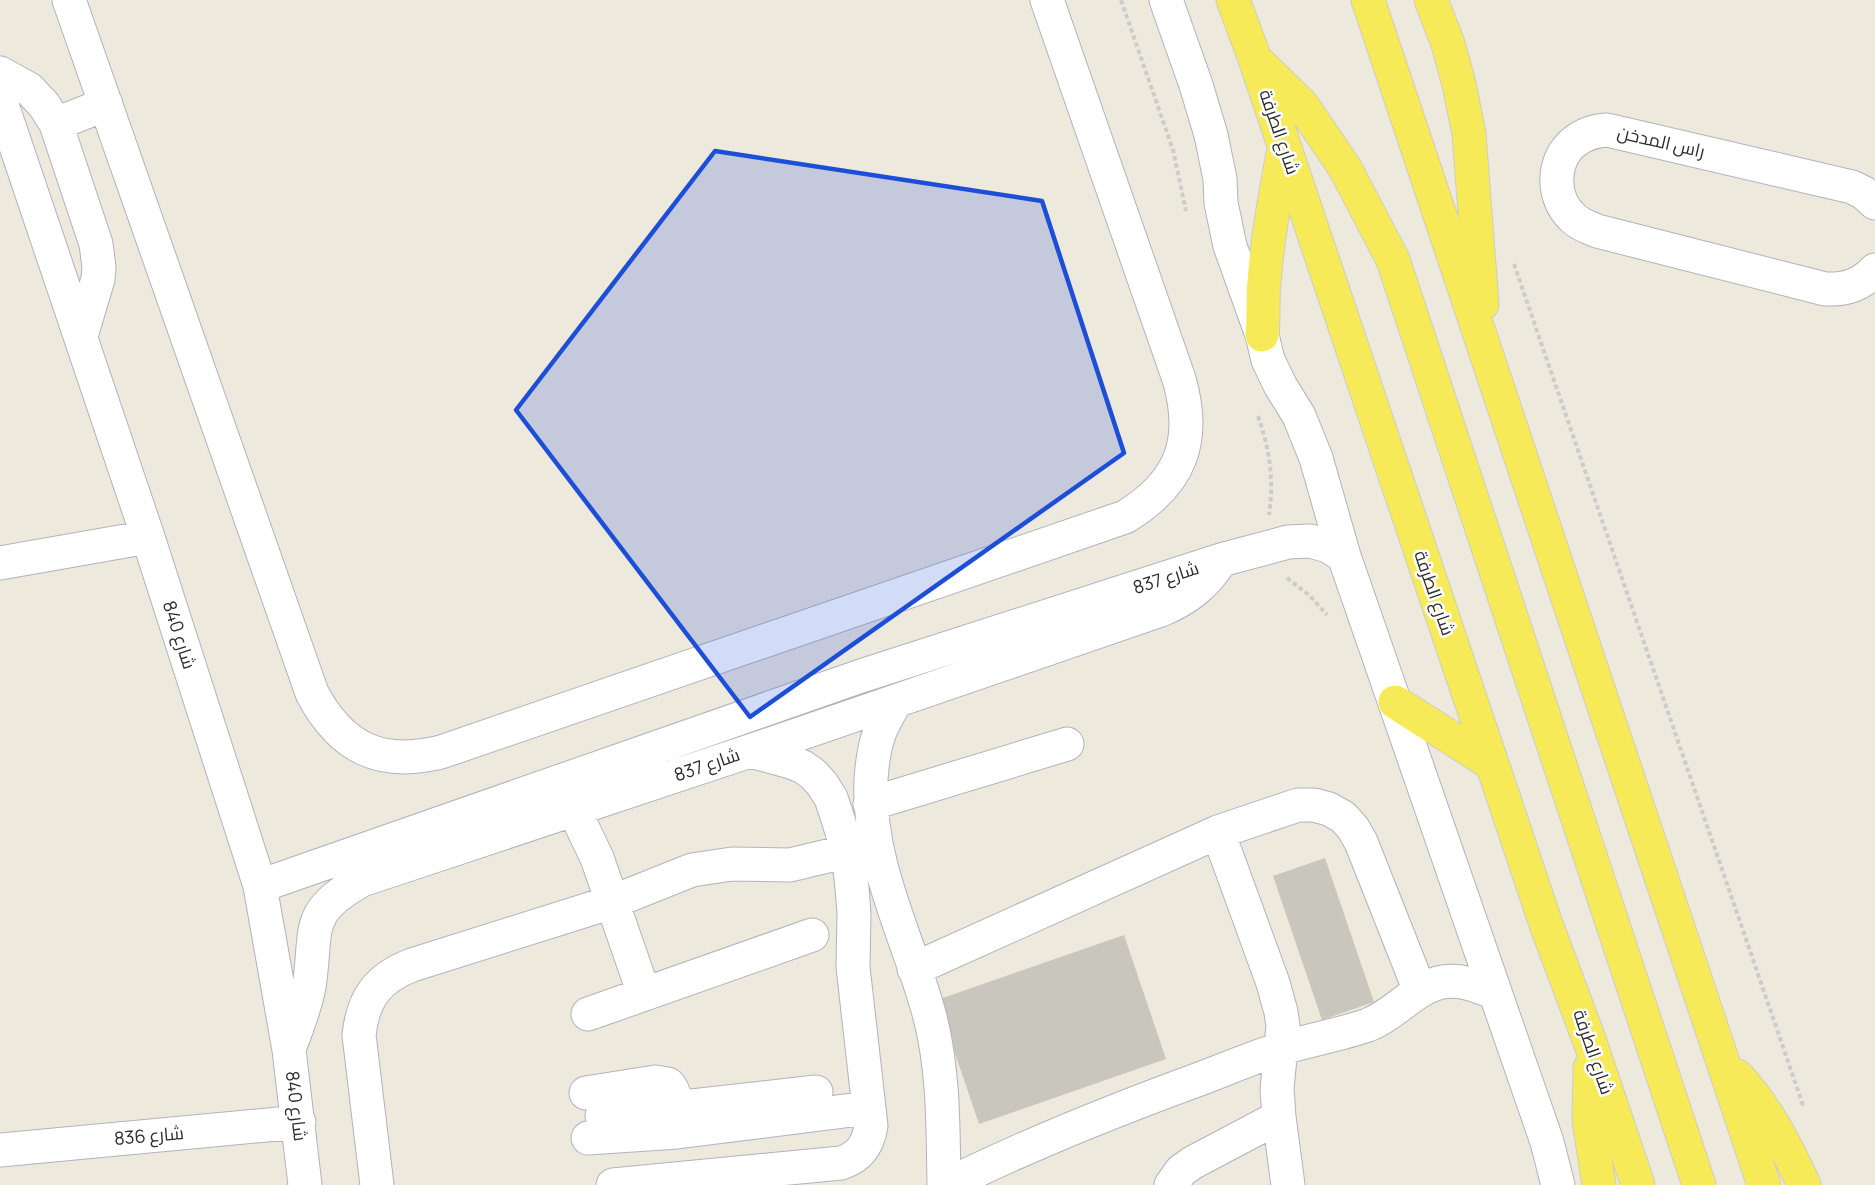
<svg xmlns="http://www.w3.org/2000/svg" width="1875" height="1185" viewBox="0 0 1875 1185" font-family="Manrope,Cairo,sans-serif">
<rect width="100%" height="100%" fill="#eee9dd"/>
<path fill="#c9c6bd" d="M1325,858L1374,1002L1322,1020L1273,876Z
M1124,935L1166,1059L979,1124L937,1000Z"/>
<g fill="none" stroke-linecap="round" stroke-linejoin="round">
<defs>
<path id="minor" d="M69,0L312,693C341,748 380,767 441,752L1125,517C1181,483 1197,441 1179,379L1047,0
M1166,0L1196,85L1211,135L1220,179L1221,203L1230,246L1262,335L1268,360L1280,385L1299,416L1316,458L1344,556L1547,1142L1558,1185
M0,73L29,89L44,105L56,124L96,244L99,267L98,279L81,336
M0,99L148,537L260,886L289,1050L305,1185
M56,124L106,104
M1875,203L1864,193L1852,187L1607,130C1597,131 1589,132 1580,138C1552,154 1549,196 1573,218C1580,225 1588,227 1597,231L1825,289C1846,290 1861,285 1875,270
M0,563L148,537
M895,702C890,712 883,723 879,734C874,748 872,765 871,779C867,864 909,938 930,1017C944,1072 943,1128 944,1185
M870,804L1067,744
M574,810L597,858L644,994
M1218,832L1273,983L1281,1012L1283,1026L1277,1089L1279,1117L1288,1185
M260,886L861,676L1221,560L1288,542L1310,541L1328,546L1344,556
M914,969L1218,832L1298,805H1314L1329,809L1343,817L1353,828L1361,842L1420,991
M588,1014L812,935
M289,1049C297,1028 305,1008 309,987C318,928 303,913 362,880L750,751L1161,610C1187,599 1205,585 1220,562
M586,1093L655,1082L668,1084C679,1096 676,1114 677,1129
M602,1116L816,1092
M588,1138L677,1132L868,1108
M0,1150L299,1122
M377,1185L359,1035C363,998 378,978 412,965L612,902L692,870L732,864L790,865L848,851
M613,1185L841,1163C860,1157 868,1145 871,1126L853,967L854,913L852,888L848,851L836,813L831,798L822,784L813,774L803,767L791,762L750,751
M947,1185C1025,1146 1105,1114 1186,1084C1217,1073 1248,1059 1280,1049C1309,1040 1339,1035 1368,1025C1394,1015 1411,991 1438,983C1458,978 1476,985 1495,993
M1171,1185L1181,1171L1192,1163L1279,1117"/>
<path id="major" d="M1233,0L1255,59L1547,927L1590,1042L1638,1185
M1368,0L1764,1185
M1431,0L1448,44L1459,84L1469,134L1482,304
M1260,64L1302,105L1345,168L1393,260L1699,1185
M1262,335C1264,317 1262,300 1264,283C1267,238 1276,193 1284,148
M1395,702L1492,764
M1590,1068L1589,1121L1599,1185
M1737,1076C1767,1108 1786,1146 1804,1185"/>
</defs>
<use href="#minor" stroke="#b1b2c0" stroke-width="35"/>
<use href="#major" stroke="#ccc" stroke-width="35"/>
<path stroke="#ccc" stroke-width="4" stroke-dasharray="4.5 3" stroke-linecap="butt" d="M1121,0L1173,150L1186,211
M1514,264L1804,1108
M1258,416C1270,450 1274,480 1269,515
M1287,578L1309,595L1327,615"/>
<use href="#minor" stroke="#fff" stroke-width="33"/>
<use href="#major" stroke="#f7ea59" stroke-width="33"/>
</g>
<path fill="#1d4ed8" fill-opacity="0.2" stroke="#1d4ed8" stroke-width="4.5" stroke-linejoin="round" d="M715,151L1042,201L1124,453L750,717L516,410Z"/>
<g text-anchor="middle" stroke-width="5" stroke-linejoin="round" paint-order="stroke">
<g font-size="18" fill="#2c2c2c" stroke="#fff">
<text transform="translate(1279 132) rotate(71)" y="6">شارع الطرفة</text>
<text transform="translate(1661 142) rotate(13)" y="6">راس المدخن</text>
<text transform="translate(1166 578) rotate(-18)" y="6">شارع 837</text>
<text transform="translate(1434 593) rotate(71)" y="6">شارع الطرفة</text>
<text transform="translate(179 635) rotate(72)" y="6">شارع 840</text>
<text transform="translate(707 765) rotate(-19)" y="6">شارع 837</text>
<text transform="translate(1593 1052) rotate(71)" y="6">شارع الطرفة</text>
<text transform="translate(296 1106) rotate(83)" y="6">شارع 840</text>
<text transform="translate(149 1136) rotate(-5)" y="6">شارع 836</text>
</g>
</g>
</svg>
